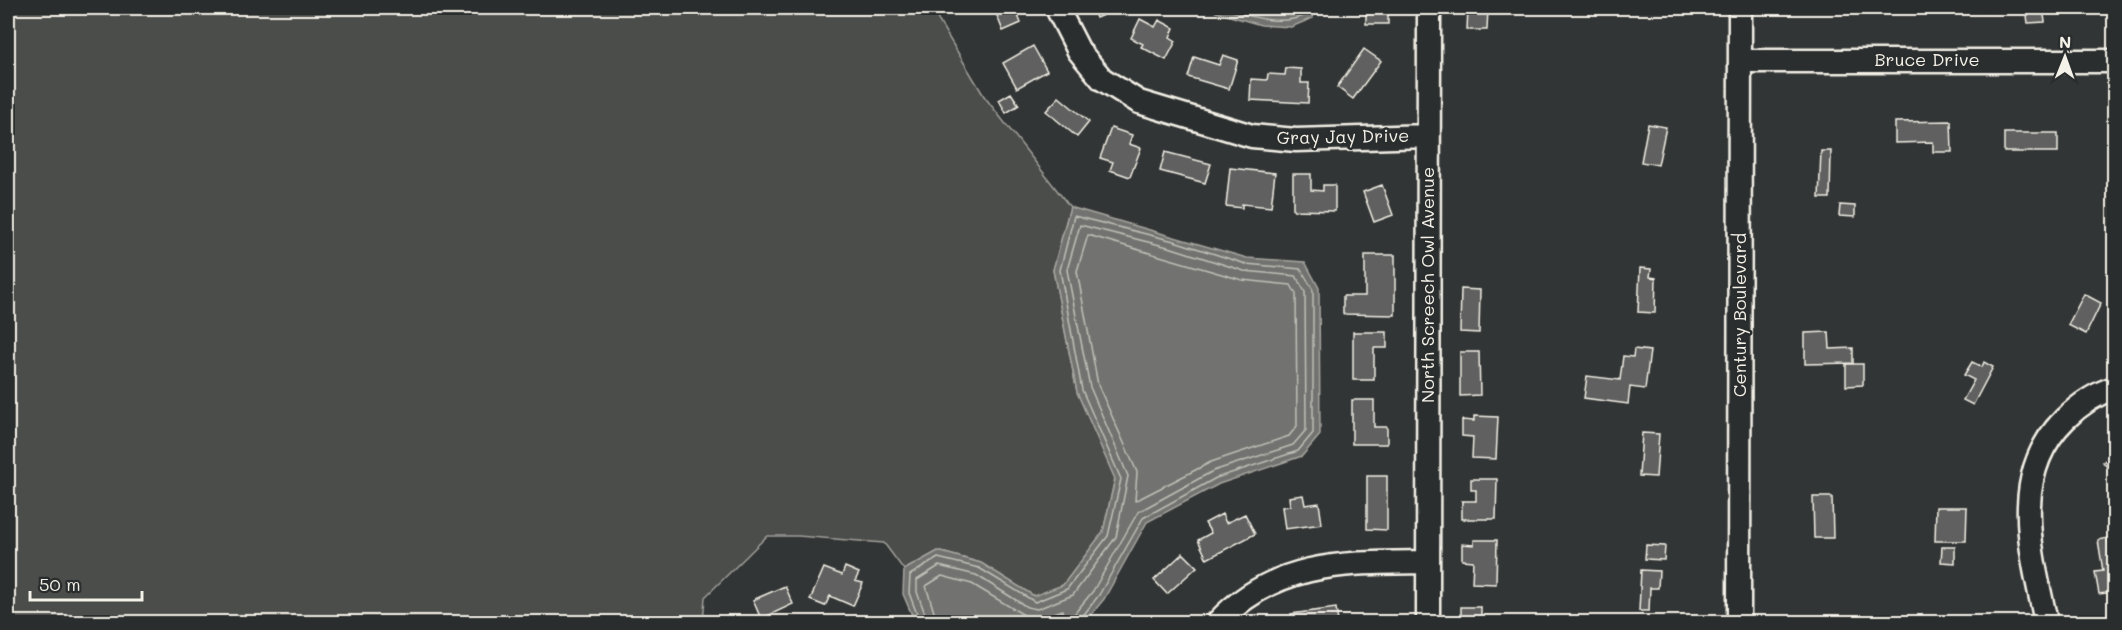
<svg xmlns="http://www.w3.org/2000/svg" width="2122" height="630" viewBox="0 0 2122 630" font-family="Mali,sans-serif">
<rect width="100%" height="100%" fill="#323535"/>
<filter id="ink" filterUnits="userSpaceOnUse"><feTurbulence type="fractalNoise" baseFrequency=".0167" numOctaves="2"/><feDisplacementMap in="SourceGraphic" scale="12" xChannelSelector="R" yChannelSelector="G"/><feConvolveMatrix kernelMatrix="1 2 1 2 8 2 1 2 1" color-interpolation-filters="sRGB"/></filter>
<g filter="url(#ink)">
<path fill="#4b4d4c" stroke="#a09f9a" stroke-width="1.5" d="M8,8H931L984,96L1070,207L1053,270L1077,392L1115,478L1103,532L1063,585L1034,596L981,563L938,551L904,570L884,543L798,536H767L705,597L703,622H8Z"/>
<path fill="#727370" stroke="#a6a5a0" stroke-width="1.5" d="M1211,8H1312L1313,18L1291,27L1261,25L1216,12Z
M1070,207L1247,258L1305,262L1319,288L1320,435L1302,456L1219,484L1147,522L1104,599L1085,622H915L903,594L904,570L938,551L981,563L1034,596L1063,585L1103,532L1115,479L1077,392L1053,270Z"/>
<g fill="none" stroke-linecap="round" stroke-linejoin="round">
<path stroke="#c0bfb8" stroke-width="1.5" d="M1222,8C1250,16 1278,27 1306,15L1307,8
M1088,235L1242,280L1291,285L1296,294L1297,426L1289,436L1211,462L1135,501L1137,472L1098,385L1077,271Z
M920,622L909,593L910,575L938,558L979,568L1035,602L1067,589L1108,536L1121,479L1082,390L1060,270L1074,216L1174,241L1246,264L1301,269L1313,290V433L1298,451L1216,478L1143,518L1099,595L1082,617L1081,622
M928,622L917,592V580L939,566L976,575L1027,607L1037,609L1073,595L1116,537L1128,476L1090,387L1067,270L1080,225L1172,248L1244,271L1296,276L1305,292L1306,430L1293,445L1213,471L1138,512L1093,591L1075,613L1073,622
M937,622L926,586L942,576L972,584L1027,617L1039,618L1063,610L1064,622"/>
</g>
<path fill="#5f605f" stroke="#f4f1e8" stroke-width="1.5" d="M994,8H1015L1021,23L1003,31Z
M1092,8H1114L1115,10L1096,18Z
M1347,8H1388V24H1366V9Z
M1468,8H1488L1487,30H1467Z
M1968,8H2002V12L1968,11Z
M2026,8H2043L2045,22L2028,23Z
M1140,19L1155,27L1159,20L1174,28L1170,37L1176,41L1166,60L1141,47L1143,44L1131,38Z
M1033,46L1047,71L1017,88L1003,63Z
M1364,49L1381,61L1353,99L1337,87Z
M1223,55L1238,60L1229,89L1188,77L1194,57L1219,65Z
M1286,68L1301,69V83H1309L1308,103L1250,100L1251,79L1267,80L1268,74L1285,75Z
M1011,93L1019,105L1006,113L999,100Z
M1059,97L1089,122L1077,137L1046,111Z
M1951,121L1952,152H1933V142L1895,143V122Z
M1648,124L1666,127L1658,165L1641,162Z
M1111,128L1132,135L1129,144L1141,148L1130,177L1110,170L1113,162L1100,158Z
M2004,133H2058V152H2004Z
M1821,151H1831L1830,198H1819Z
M1165,152L1211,164L1205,183L1160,171Z
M1230,168L1275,173L1271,207L1242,204V208L1226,206Z
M1293,174H1311V190L1323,191V185H1335V211L1293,210Z
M1382,185L1393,215L1374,222L1363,192Z
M1840,205L1855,206V217L1839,216Z
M1365,255H1395V315L1343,314V296H1365Z
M1640,268L1651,269L1650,277L1656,278L1655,313L1638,312Z
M1461,289L1480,290L1479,333L1460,332Z
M2084,294L2101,303L2086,334L2068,325Z
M1353,332H1387V348H1374V380H1353Z
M1829,332L1830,349L1853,348V363L1805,364V333Z
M1634,349L1650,351L1645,389L1630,387L1628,404L1584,398L1587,376L1620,380L1623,356L1633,357Z
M1460,352H1479L1480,395L1460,396Z
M1972,362L1982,367L1984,362L1993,367L1973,405L1963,400L1974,380L1964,375Z
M1846,364H1863V385L1846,386Z
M1352,400H1374V427H1387V444H1352Z
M1474,416L1498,417L1496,459L1472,458L1473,437L1462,436V420L1474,421Z
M1642,433L1659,434L1656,477L1639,476Z
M2114,454V476L2103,462Z
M1367,476H1387V530L1367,529Z
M1471,479H1497L1496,519H1462V501H1476V490H1471Z
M1303,495L1305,505L1319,503L1322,524L1285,529L1282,507L1290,506L1289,497Z
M1813,497H1832L1833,538H1814Z
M1936,507H1967L1966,541H1935Z
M1222,514L1226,523L1245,514L1255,534L1207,559L1198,540L1211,533L1205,523Z
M2108,538L2114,592L2099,594L2095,572L2103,571L2098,540Z
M1474,540H1497L1496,584L1472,583L1473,561L1462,560V544L1474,545Z
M1646,545L1665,546L1664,560L1645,559Z
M1942,547H1955V563L1941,562Z
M1183,553L1197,567L1167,594L1154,580Z
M845,567L859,573L855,581L863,583L853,606L830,596L825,606L810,600L824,568L842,575Z
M1641,570L1659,571L1658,588H1650L1649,611H1639Z
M785,586L793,604L761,619L753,600Z
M1461,607H1481V622H1461Z
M1336,608L1338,622H1292L1291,614Z"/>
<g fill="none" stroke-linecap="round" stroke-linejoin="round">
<defs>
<path id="minor" d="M1057,8L1079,51L1102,79L1139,102L1252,136L1296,140L1428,136
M1740,61H2114
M1218,622C1277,559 1350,563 1428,562
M1428,622L1429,8
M1739,622L1740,8
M2046,622C2032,554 2008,475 2065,419C2079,405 2095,394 2114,388"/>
</defs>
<use href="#minor" stroke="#f4f1e8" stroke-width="27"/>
<use href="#minor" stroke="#2a2d2e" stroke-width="22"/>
</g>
</g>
<g text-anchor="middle" stroke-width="5" stroke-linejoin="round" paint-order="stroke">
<g font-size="18" fill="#f4f1e8" stroke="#2a2d2e">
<text x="1927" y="66">Bruce Drive</text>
<text transform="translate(1343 137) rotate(-1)" y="6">Gray Jay Drive</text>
<text transform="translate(1428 285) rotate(-90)" y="6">North Screech Owl Avenue</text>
<text transform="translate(1740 315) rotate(-90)" y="6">Century Boulevard</text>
</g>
</g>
<rect width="2122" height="630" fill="none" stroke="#2a2d2e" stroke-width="30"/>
<rect x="15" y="15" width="2092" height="600" fill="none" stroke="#f4f1e8" stroke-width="2" filter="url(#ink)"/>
<g transform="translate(2065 57) rotate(1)" stroke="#2a2d2e" stroke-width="4.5" paint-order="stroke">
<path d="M0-4.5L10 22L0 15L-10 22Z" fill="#f4f1e8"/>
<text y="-9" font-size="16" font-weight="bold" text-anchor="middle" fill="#f4f1e8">N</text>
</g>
<path d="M30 591v9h112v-9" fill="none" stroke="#f4f1e8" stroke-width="3"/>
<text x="39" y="591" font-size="18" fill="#f4f1e8" stroke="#2a2d2e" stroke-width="4.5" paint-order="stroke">50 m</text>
</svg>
